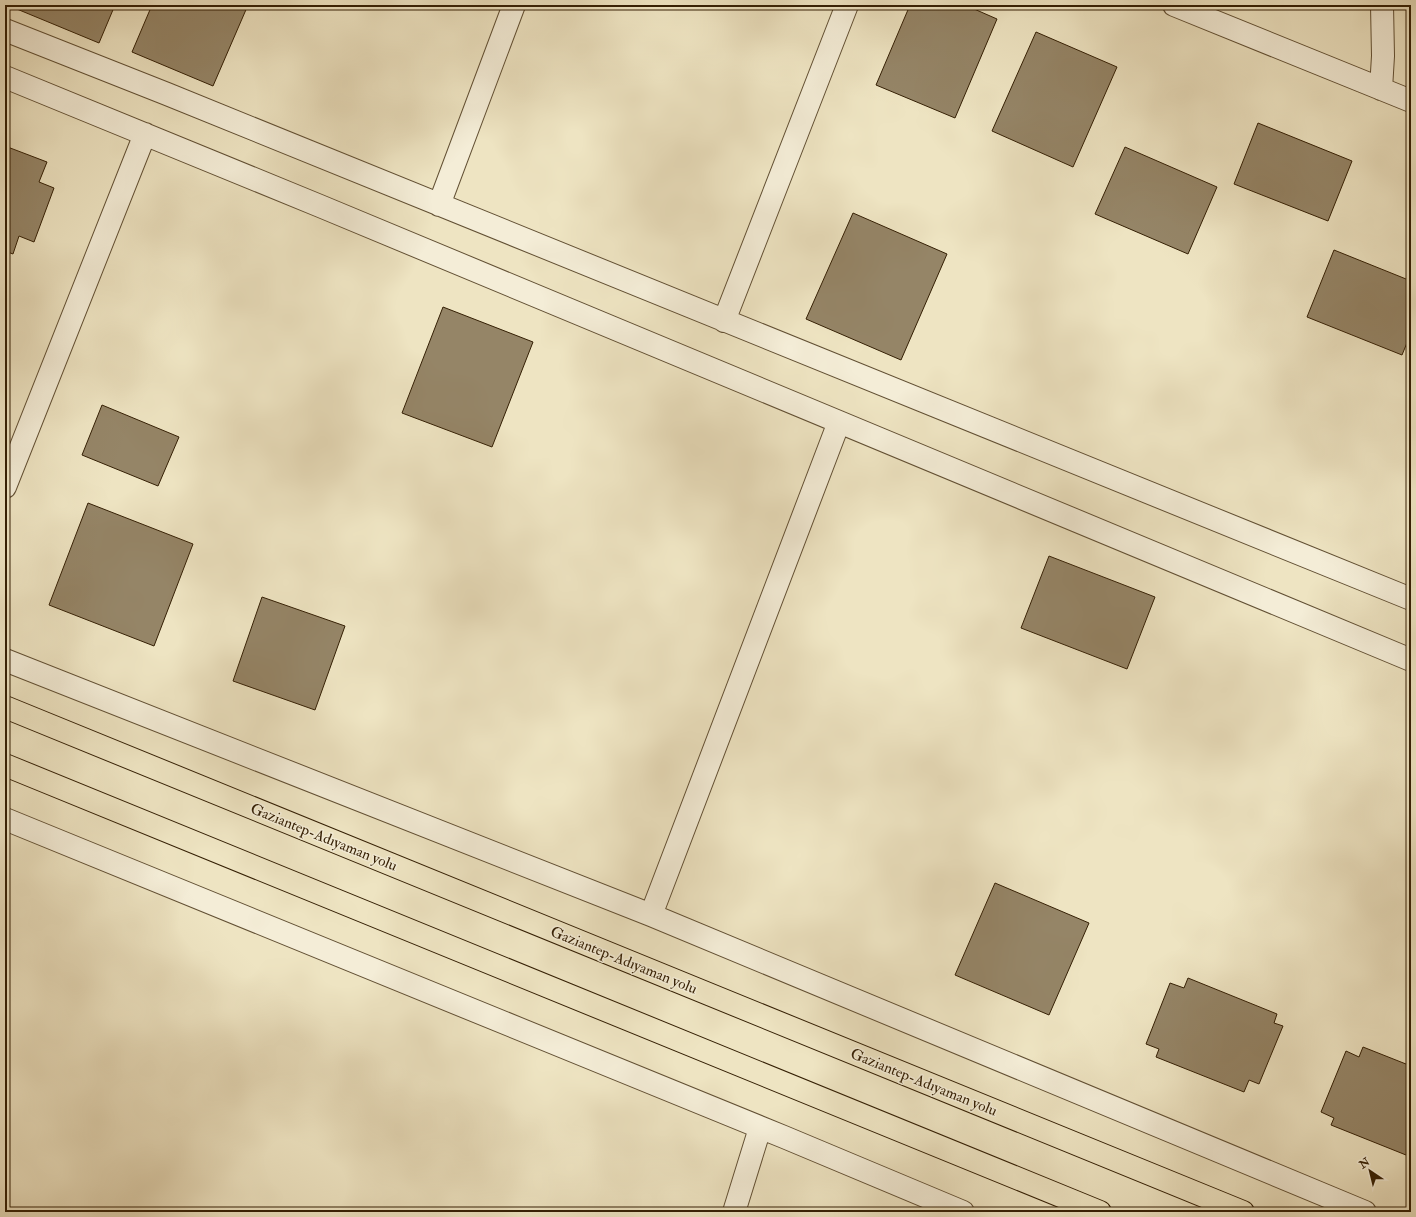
<svg xmlns="http://www.w3.org/2000/svg" width="1416" height="1217" viewBox="0 0 1416 1217" font-family="'IM FELL Double Pica',serif">
<rect width="100%" height="100%" fill="#eee4c2"/>
<filter id="stains"><feTurbulence type="fractalNoise" baseFrequency=".005" numOctaves="4"/><feColorMatrix values="0 0 0 0 .2 0 0 0 0 .09 0 0 0 0 .02 0 0 0 .5 -.17"/></filter>
<radialGradient id="worn" r=".72"><stop offset=".6" stop-color="#630" stop-opacity="0"/><stop offset="1" stop-color="#630" stop-opacity=".3"/></radialGradient>
<path fill="#958567" stroke="#341f04" d="M13,5H115L99,43L12,7Z
M152,5H248L213,86L132,52Z
M910,5H965L997,19L955,118L876,85Z
M1036,32L1117,67L1073,167L992,131Z
M1258,123L1352,161L1328,221L1234,184Z
M5,146L47,162L39,182L54,188L34,242L19,236L13,254L5,251Z
M1125,147L1217,187L1188,254L1095,214Z
M853,213L947,254L901,360L806,319Z
M1334,250L1411,281V333L1402,355L1307,317Z
M443,307L533,342L492,447L402,413Z
M102,405L179,437L158,486L82,455Z
M88,503L193,544L154,646L49,605Z
M1049,556L1155,597L1127,669L1021,628Z
M262,597L345,626L315,710L233,681Z
M995,883L1089,923L1049,1015L955,975Z
M1188,978L1277,1014L1274,1023L1283,1026L1259,1084L1249,1080L1244,1092L1156,1057L1159,1049L1146,1044L1170,983L1184,988Z
M1363,1047L1411,1066V1157L1331,1125L1334,1118L1321,1112L1346,1051L1359,1057Z"/>
<g fill="none" stroke-linecap="round" stroke-linejoin="round">
<defs>
<path id="minor" d="M1174,5L1411,101
M5,30L167,94L1411,599
M5,77L320,206L1411,660
M1381,89L1383,56L1382,5
M439,205L514,5
M724,321L847,5
M5,487L145,134
M5,660L651,915L1365,1212
M5,819L784,1137L963,1212
M651,915L839,422
M734,1212L760,1128"/>
<path id="highway" d="M5,707L1243,1212
M5,765L1100,1212"/>
</defs>
<use href="#minor" stroke="#625034" stroke-width="24"/>
<use href="#highway" stroke="#341f04" stroke-width="24"/>
<use href="#minor" stroke="#f4edd7" stroke-width="22"/>
<use href="#highway" stroke="#eee4c2" stroke-width="22"/>
</g>
<g text-anchor="middle" stroke-width="3" stroke-linejoin="round" paint-order="stroke">
<g font-size="15" fill="#341f04" stroke="#f4edd7">
<text transform="translate(324 837) rotate(22)" y="5">Gaziantep-Adıyaman yolu</text>
<text transform="translate(624 960) rotate(22)" y="5">Gaziantep-Adıyaman yolu</text>
<text transform="translate(924 1082) rotate(22)" y="5">Gaziantep-Adıyaman yolu</text>
</g>
</g>
<rect width="1416" height="1217" fill="none" stroke="#eee4c2" stroke-width="20"/>
<rect x="6" y="6" width="1404" height="1205" fill="none" stroke="#341f04" stroke-width="2"/>
<rect x="10" y="10" width="1396" height="1197" fill="none" stroke="#341f04"/>
<g transform="translate(1370 1171) rotate(325)" stroke="#f4edd7" stroke-width="3" paint-order="stroke">
<path d="M0-3L7 15L0 10L-7 15Z" fill="#341f04"/>
<text y="-6" font-size="11" font-weight="bold" text-anchor="middle" fill="#341f04">N</text>
</g>
<rect width="100%" height="100%" filter="url(#stains)"/>
<rect width="100%" height="100%" fill="url(#worn)"/>
</svg>
